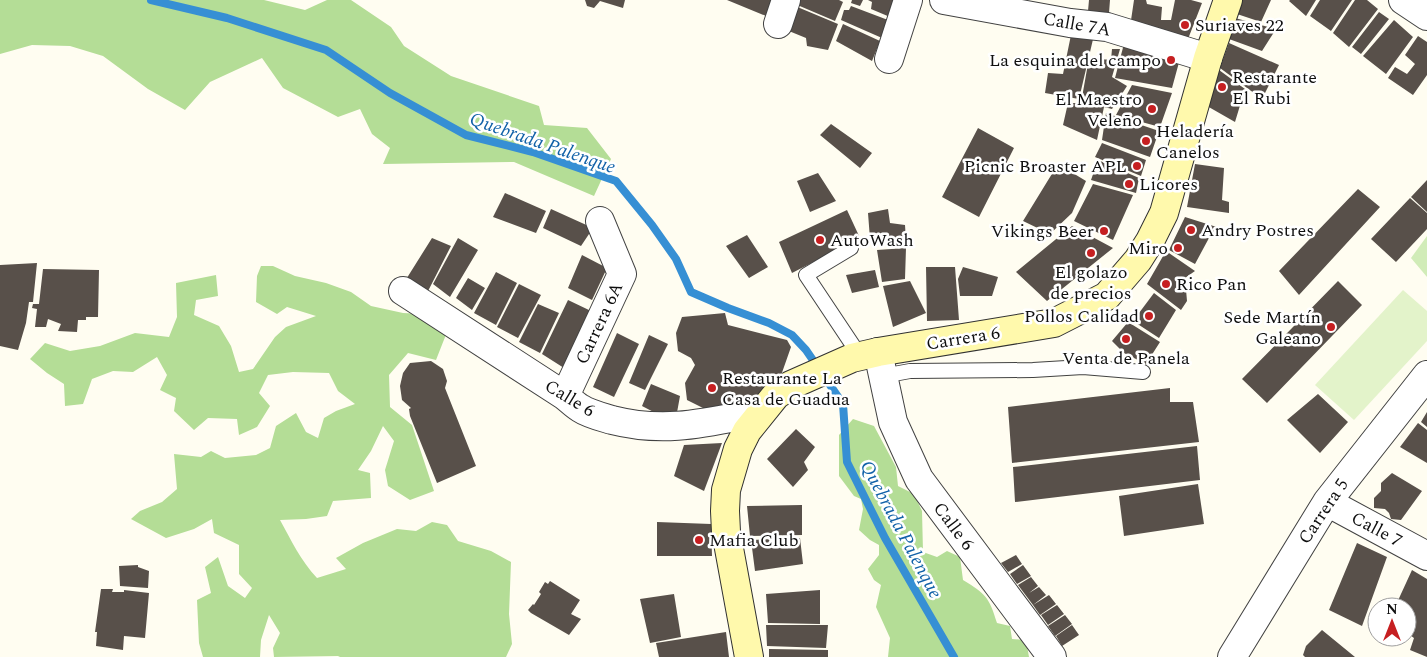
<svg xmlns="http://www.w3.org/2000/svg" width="1427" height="657" viewBox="0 0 1427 657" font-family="Spectral,serif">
<rect width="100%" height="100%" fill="#fffdf1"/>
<path fill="#d1ecb8" d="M1427,236V277L1411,258Z"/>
<path fill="#b4dd96" d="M0,0H264L305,10L327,0H351L391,27L404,46L451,76L539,106L544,125L587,128L611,159L594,196L514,162L383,164L390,148L372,134L360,109L338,117L283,88L262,58L210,82L185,110L148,89L103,56L70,46L32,45L0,54Z
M261,266H273L295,276L326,283L351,292L371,306L403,313L423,314L447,332L436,360L408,353L389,375L390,407L412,425L434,491L410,500L388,486L385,470L394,441L383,426L371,451L358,470L370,473L371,498L333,501L327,516L306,519L280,520C291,540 301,561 317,578L346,569L336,558L363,543L397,529L416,531L432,522L447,525L458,541L491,551L511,562L509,614L512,644L506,657H340L338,656L274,657L273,648L280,633L269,615L261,640L260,657H203L199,643L197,600L211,593L205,567L218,557L228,586L245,598L252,588L239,574V545L214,533L212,519L194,529L166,538L131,519L140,511L162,502L177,489L174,454L201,457L211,451L225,458L256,455L270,448L276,426L296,413L306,432L318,438L324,418L336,411L355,404L338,391L329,373L293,372L268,375L259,393L270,406L257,427L239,435L237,419L208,418L194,430L174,411L176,398L160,390L167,375L157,357L133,372L113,371L92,379L83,404L65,406L64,384L47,373L30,359L45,343L70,351L100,346L135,333L169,337L177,317L176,283L216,275L218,296L196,300L194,315L219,326L231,346L239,372L253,369L275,337L286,327L316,316L287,307L277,314L256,302L257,276Z
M853,419L874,426L896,467L898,486L914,494L922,511L923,552L937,557L947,551L960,557L963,580C986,594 989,597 997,623L1010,626L1012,639L1026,640L1029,657H888L890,638L876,607L881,585L874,580L868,569L879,555V545L870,540L859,530L863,509L861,499L854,496L839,476V435Z"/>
<path fill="#e3f3ca" d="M1403,290L1427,311V341L1354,420L1315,385Z"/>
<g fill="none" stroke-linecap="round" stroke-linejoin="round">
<path stroke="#368fd4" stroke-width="8" d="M151,0L227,18L326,50L390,93L466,135L533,152L616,181L652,225L676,259L691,292L728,308L769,323L792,335L806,350L843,404L847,462L885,538L954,657"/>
</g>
<path fill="#58504a" d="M585,0H625L623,8L600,1L594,8L587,6Z
M727,0H776L771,18Z
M796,0H839L843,2L835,21L795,4Z
M852,0H863L860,6L851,3Z
M868,0H895L890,17L871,9L872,2Z
M1089,0H1110L1109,13L1088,11Z
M1134,0H1146L1147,4L1162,7L1161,20H1171L1175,0H1191L1202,3L1188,39L1130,27Z
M1242,0H1271L1261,22L1237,14Z
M1290,0H1316L1306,16L1289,1Z
M1320,0H1352L1331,31L1310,16Z
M1355,0H1367L1378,9L1349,47L1333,33Z
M795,6L838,24L828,50L807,46L806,38L784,29Z
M851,6L888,20L882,38L841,20L844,10H849Z
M1379,12L1389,19L1361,54L1352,47Z
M1235,18L1276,29L1262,51L1229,39Z
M1394,20L1413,37L1386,74L1363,56Z
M843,24L880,41L872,61L836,41Z
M1072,30L1094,35L1079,99L1045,93L1048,73L1063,74Z
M1418,36L1427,42V75L1413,95L1388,78L1395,67L1407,74L1415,64L1405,55Z
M1125,40L1181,55L1172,88L1115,78Z
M1229,43L1279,65L1262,99L1220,68Z
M1112,49H1120L1112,77L1127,86L1112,109L1104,107L1097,140L1063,125L1068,103H1081L1089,58L1111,60Z
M1219,70L1245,89L1235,122L1207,106Z
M1132,85L1172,93L1160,127L1116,115Z
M1106,113L1159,131L1150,157L1102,140Z
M831,124L872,153L860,168L820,135Z
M978,128L1014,148L979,217L942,197Z
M1102,143L1146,160L1141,176L1095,157Z
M1098,160L1139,178L1136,193L1091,180Z
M1058,164L1086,181L1072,213L1050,234L1023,221Z
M1195,164L1224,168L1222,200L1229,202V213L1187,207Z
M818,173L836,201L810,212L797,181Z
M1427,180V212L1411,197Z
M1093,184L1133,195L1113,240L1074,221Z
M1358,189L1380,207L1299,295L1279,271Z
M505,193L546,211L536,233L493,217Z
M1410,198L1427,213V229L1396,262L1371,239Z
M551,209L593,228L581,246L543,228Z
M888,209L890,223L905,225L906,241L870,239L868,213Z
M847,210L860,238L792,273L779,242Z
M1185,217L1223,229L1222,238H1209L1195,264L1169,250Z
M1072,226L1113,248L1047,301L1016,272Z
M747,235L768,267L749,278L726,246Z
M432,238L451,246L426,295L405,281Z
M458,238L478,250L450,297L433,284Z
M906,248L905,279L882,282L877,250Z
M1166,251L1195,271L1185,278L1187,301L1181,310L1147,284Z
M582,255L607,268L592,300L568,288Z
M37,263L33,302H29L26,323L18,350L0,346V265Z
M926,267H955L959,320L927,321Z
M963,267L998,277L992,296H960L958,279Z
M43,269L99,270L98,317H86V320H78L77,332L58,331L61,324L48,319L46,327H35L37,309L32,308L33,304H39Z
M875,270L879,287L852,293L846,275Z
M496,272L517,283L496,325L474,313Z
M468,278L485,288L472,310L456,298Z
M910,281L926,313L893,327L883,286Z
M1338,281L1362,305L1267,403L1242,379Z
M519,284L541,295L518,338L497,327Z
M1154,293L1176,310L1159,338L1133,321Z
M568,300L591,311L564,368L542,354Z
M538,304L559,313L540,353L519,342Z
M725,313L728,325L787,340L791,347L778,384L762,394L736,402L722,410H707L687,400L685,383L695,365L691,358L678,351L676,333L682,317Z
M1128,322L1160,342L1146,364L1124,353L1112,341Z
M617,333L639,344L614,397L593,387Z
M649,335L668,344L645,390L629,383Z
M431,361L443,369L447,381L445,388L476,466L437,483L410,416L409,409L411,408L402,400L400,386L403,373L410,363Z
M651,384L680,396L676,418L667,419L642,406Z
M1170,388V402H1193L1199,442L1012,463L1008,407Z
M1318,394L1348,422L1320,453L1287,420Z
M1427,412V427L1421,422Z
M1418,423L1427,430V463L1400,447Z
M796,429L815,447L804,462L808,470L793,487L767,459Z
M722,443L704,491L674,476L684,445Z
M1197,446L1200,480L1015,502L1013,467Z
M1392,473L1422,491L1401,520L1391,519L1389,513L1385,509L1374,508V498L1381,491V483Z
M1198,484L1204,524L1124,536L1119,496Z
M802,505V535L750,536L747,506Z
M657,522L711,524L712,556H657Z
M800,538L803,564L755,571L751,540Z
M1357,543L1387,557L1362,626L1329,610Z
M1016,555L1022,564L1008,572L1001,563Z
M138,565V567L149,571L148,588L120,586L119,566Z
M1023,565L1031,576L1017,584L1010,574Z
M1412,570L1427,579V657L1410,650L1414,638L1407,633V607H1395Z
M1031,577L1038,586L1029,593L1039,587L1046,595L1033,605L1018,585Z
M550,581L580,600L571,614L581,619L569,635L531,613L528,610L533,604L534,605L541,594L539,592L545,582L548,584Z
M101,589H113L112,592H124V590L149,593L145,638L124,636L123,650L96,646L97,632H95Z
M820,590V624L768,623L766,594Z
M674,594L681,637L650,643L640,599Z
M1049,595L1056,604L1040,615L1033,605Z
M1057,605L1064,614L1048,625L1041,615Z
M1065,615L1072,624L1055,636L1048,626Z
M766,625H828L826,648L767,646Z
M1072,625L1079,635L1062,646L1056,636Z
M1322,630L1355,657H1305L1303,655L1306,646Z
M726,632L729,657H659L656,643Z
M769,649L828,650V657H769Z"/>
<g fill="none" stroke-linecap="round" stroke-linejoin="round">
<defs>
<path id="service" d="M851,248L806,275L860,356
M883,376L910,371L1033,370L1083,367L1143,372"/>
<path id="minor" d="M944,0L1070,23L1107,27L1208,58
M1403,0L1427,16
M778,24L786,0
M889,59L908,0
M403,291L565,396C570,400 575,405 580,408C589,414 602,417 612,420C667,434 708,422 761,412
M878,352L893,422L919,479L1052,657
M565,396L622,274L600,221
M1327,502L1427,556
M1232,657L1327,502L1427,375"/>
<path id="secondary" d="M749,657L726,532L725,511L726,490L738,449L747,431L776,395L791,385L852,358L878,352L1054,323L1107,296L1138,260L1150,241L1164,213L1208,58L1228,0"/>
</defs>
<use href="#service" stroke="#424242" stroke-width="16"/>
<use href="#minor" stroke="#424242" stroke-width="30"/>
<use href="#secondary" stroke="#313131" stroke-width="30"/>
<use href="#service" stroke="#fff" stroke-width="14"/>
<use href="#minor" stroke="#fff" stroke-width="28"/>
<use href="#secondary" stroke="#fff9ac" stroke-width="28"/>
</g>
<g fill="#c61f21" stroke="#fff" stroke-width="2">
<circle cx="1185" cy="25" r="5"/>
<circle cx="1171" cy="60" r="5"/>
<circle cx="1222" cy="87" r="5"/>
<circle cx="1152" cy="109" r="5"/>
<circle cx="1146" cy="141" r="5"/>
<circle cx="1137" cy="166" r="5"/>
<circle cx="1129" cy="184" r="5"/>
<circle cx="1191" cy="230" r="5"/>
<circle cx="1104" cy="231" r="5"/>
<circle cx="820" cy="240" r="5"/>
<circle cx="1178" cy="248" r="5"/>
<circle cx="1091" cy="253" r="5"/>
<circle cx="1166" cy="284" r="5"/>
<circle cx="1149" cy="316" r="5"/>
<circle cx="1331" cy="327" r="5"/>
<circle cx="1126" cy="339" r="5"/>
<circle cx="712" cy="388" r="5"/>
<circle cx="699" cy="540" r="5"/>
</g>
<g text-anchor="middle" stroke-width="5" stroke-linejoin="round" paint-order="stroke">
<g font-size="18" fill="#0f0f0f" stroke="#fff">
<text transform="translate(1077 24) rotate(10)" y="6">Calle 7A</text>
<text transform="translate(599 323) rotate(-65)" y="6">Carrera 6A</text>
<text transform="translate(963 338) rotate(-9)" y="6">Carrera 6</text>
<text transform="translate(570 398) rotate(31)" y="6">Calle 6</text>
<text transform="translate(1323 511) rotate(-56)" y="6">Carrera 5</text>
<text transform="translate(954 526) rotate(53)" y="6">Calle 6</text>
<text transform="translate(1377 529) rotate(28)" y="6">Calle 7</text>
</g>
<g font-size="18" fill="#0f0f0f" stroke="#fff" text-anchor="start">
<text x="1195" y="31">Suriaves 22</text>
<text x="1161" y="66" text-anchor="end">La esquina del campo</text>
<text x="1232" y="83">Restarante<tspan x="1232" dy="21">El Rubi</tspan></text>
<text x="1142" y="105" text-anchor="end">El Maestro<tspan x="1142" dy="21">Veleño</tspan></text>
<text x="1156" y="137">Heladería<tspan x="1156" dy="21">Canelos</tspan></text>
<text x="1127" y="172" text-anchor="end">Picnic Broaster APL</text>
<text x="1139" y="190">Licores</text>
<text x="1201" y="236">Andry Postres</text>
<text x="1094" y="237" text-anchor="end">Vikings Beer</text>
<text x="830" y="246">AutoWash</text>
<text x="1168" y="254" text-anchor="end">Miro</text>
<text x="1091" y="278" text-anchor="middle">El golazo<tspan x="1091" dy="21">de precios</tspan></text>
<text x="1176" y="290">Rico Pan</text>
<text x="1139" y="322" text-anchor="end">Pollos Calidad</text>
<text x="1321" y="323" text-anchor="end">Sede Martín<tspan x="1321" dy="21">Galeano</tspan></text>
<text x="1126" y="364" text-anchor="middle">Venta de Panela</text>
<text x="722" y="384">Restaurante La<tspan x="722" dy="21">Casa de Guadua</tspan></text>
<text x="709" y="546">Mafia Club</text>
</g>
<g font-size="19" font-style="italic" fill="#1161a8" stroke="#fff">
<text transform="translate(543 142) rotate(19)" y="7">Quebrada Palenque</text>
<text transform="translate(902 529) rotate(62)" y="7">Quebrada Palenque</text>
</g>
</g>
<g transform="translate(1392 622)"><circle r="24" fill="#ffffff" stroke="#9f9f9f"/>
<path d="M0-4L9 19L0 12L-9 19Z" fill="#c61f21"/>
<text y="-8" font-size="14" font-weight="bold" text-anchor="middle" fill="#0f0f0f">N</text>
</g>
</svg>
